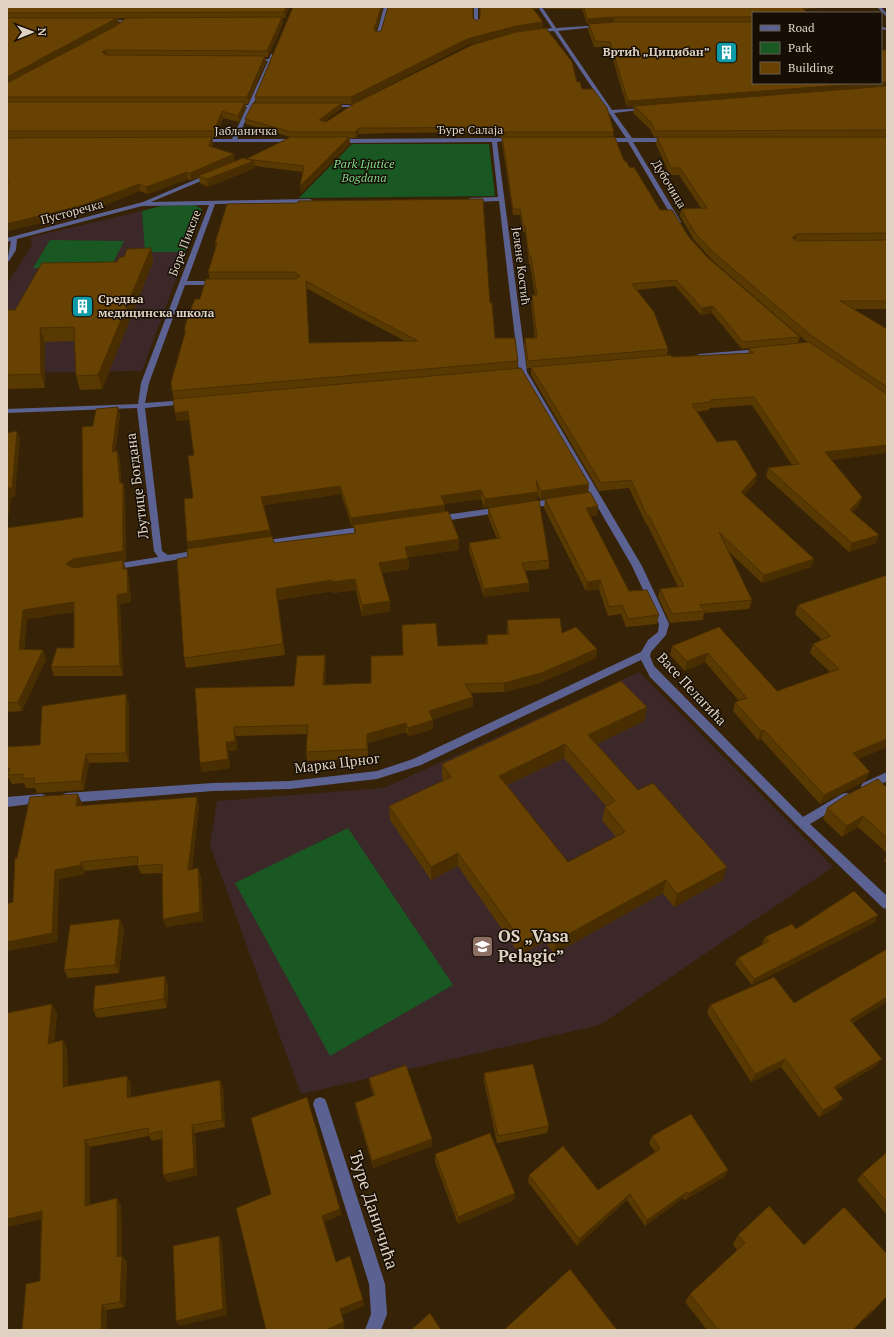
<svg xmlns="http://www.w3.org/2000/svg" width="894" height="1337" viewBox="0 0 894 1337" font-family="'PT Serif',serif">
<rect width="100%" height="100%" fill="#362207"/>
<path fill="#3c2829" d="M142,211L146,252H186L142,371L21,373L7,367V284L32,245L31,237Z
M639,672L833,867L600,1025L301,1094L210,845L217,801L384,788Z"/>
<path fill="#195723" d="M352,144H489L495,196L299,198Z
M194,205L202,209L186,252H145L142,211L161,206Z
M50,240L124,241L110,269L33,268Z
M348,828L453,985L330,1056L235,883Z"/>
<g fill="none" stroke-linecap="round" stroke-linejoin="round">
<path fill="#5b6292" fill-rule="evenodd" d="M384,7H388L380,36L378,37L376,36Z
M474,7H478V24L476,25L474,24Z
M538,7H542L556,28L602,25L604,26L558,31L612,110L646,108L648,109L614,113L632,138H669L672,140L669,142H633L681,222L680,223L675,222L628,142H603L600,140L603,138H626L554,31L535,32L533,31L552,28Z
M877,7H881L887,14V17Z
M104,20H136L138,21L103,22Z
M881,27L887,28V30L881,29Z
M271,54L275,55L253,105L267,106L252,107L237,139H295L297,142H197L199,139H232L247,107L231,106L248,105L268,61L251,60L269,59Z
M362,101L364,103L353,107H329L327,106L329,105H352Z
M501,138L503,141L497,142L527,372L642,566L669,624L666,635L651,652L650,656L654,666L803,817L842,794L846,793L850,794L852,797L850,800L810,824L887,896V909L883,908L798,826L650,677L641,660L421,765L377,779L290,789L213,791L66,803L62,801L60,798L62,795L66,793L213,783L290,781L377,771L413,759L641,652L648,640L658,632L659,624L632,566L519,372L499,201L470,202L467,200L470,198L498,197L492,142L337,143L334,141L337,139Z
M211,173L213,174V176L151,202L310,199L313,201L310,203L215,204L187,281H218L221,283L218,285H185L149,383L145,403L187,400L191,402L187,404L145,408L162,551L168,555L200,550L204,553L200,556L111,570L108,569L106,567L108,565L158,557L154,551L137,408L7,413V409L138,404L141,383L209,205L142,206L17,239L16,250L9,261L7,262L11,241L7,242V238L143,202Z
M760,349L764,351L763,353L699,358L695,356L699,354Z
M558,498L562,501L561,503L526,509L522,506L526,503Z
M501,507L505,510L504,512L437,522L433,519L437,516Z
M366,526L370,529L369,531L261,547L257,544L261,541Z
M887,772V781C880,785 871,792 863,789L861,786L863,783Z
M42,794L46,796L48,799L46,802L7,807V797Z
M320,1097L325,1099L327,1104L385,1284L387,1314L381,1330H365L371,1314L369,1284L313,1104L315,1099Z"/>
</g>
<path fill="#593902" fill-rule="evenodd" d="M7,7H289L285,18H282L283,23L268,57H265L266,62L248,104H245L246,108L239,122L223,118L215,138H212L213,144L212,147L235,161L246,159L290,137L246,124L245,119L256,103L255,97L293,7H383L376,31L377,32L473,18L477,21L480,18V7H538V9H533L543,22V28L516,32L467,45L352,104H342V108L324,121L326,122L577,82L614,132L613,137L624,161L630,168L660,210L689,237L707,257L800,337L798,343H808L712,260L694,240L680,216L681,209L701,208L679,175H670L656,144L657,137H654L650,129L633,113L634,107H627L609,47H594L588,29L589,24H587L582,9H545L543,7H840L803,9L807,13H753V83L887,50V309H853L887,329V453H886L831,460L862,497L859,505L853,512L876,543L849,552L766,477L768,468L792,465L752,405L710,408L709,410L697,412L717,442L755,483L744,495L814,559L811,567L762,583L729,552L752,600L749,609L704,613L703,620L670,623L658,597L660,589L678,587L647,524H646L629,488L599,491L531,375V368H527L524,345L525,338H535L531,302L532,295H535L530,264H529L525,232H523L520,215H513L502,144V138H501V132L390,133L359,134L356,138H350V144L301,193L303,172L255,166V168L208,187L200,183L199,177L191,180L188,179L148,194L140,191L85,213L7,231ZM118,18H126L116,26L61,55L119,24ZM675,286L701,315L712,313L742,349L749,348L748,353L672,357L667,355L668,349L637,290Z
M227,204L490,303L495,338L518,361L517,369L589,484L588,493L597,515L590,516L629,591L659,615L657,624L626,627L621,614L608,616L599,589L586,591L544,508L545,499L541,500L537,494L484,508L481,499L444,504L445,511L459,550L408,557L409,569L382,573L390,611L362,616L356,590L333,593V591L278,600L285,655L186,668L184,658L188,548L187,542L193,498L194,455L189,420L177,421L175,413L174,399L172,391L185,334L184,330L210,279L208,272L216,248L215,243ZM306,288L344,309L405,341L309,343ZM341,494L352,527H354V533L274,543L271,537L270,530L264,505Z
M151,248L153,262L102,389L80,390L76,376L74,341L45,342V388L9,389L7,392V310H15L117,262L124,257Z
M118,407L120,416L115,452L117,451L120,460L121,483H123L125,492L126,561H123L126,569H127L129,578L131,602L120,604L123,676H54L51,667L74,648V612L27,619L24,650L46,659L22,711L7,712V528L83,517L93,426Z
M488,508L549,560V569L525,571L529,591L484,597L469,551V543L497,539L488,516Z
M887,575V747L858,759L865,781L820,804L761,739L758,740L733,711L735,702L739,701L705,662L685,671L670,655L672,646L719,627L777,691L830,672L810,653L813,644L822,640L795,614L798,605Z
M507,620L562,633L597,649L596,658L540,683L504,692L470,693L473,706L433,719V729L409,736L406,732L368,743V758L307,761L306,752L307,734L236,736L237,750L228,751L230,768L202,772L200,763L195,688L294,686L325,655L326,664L325,685L371,683L403,655L438,646L486,644L487,635L507,634Z
M129,703V762L89,763L84,790L37,793L35,788H26L24,783L12,784L9,778H7V747L40,745Z
M647,707L644,721L597,744L638,790L723,880L674,907L663,893L554,954L545,941L520,955L458,866L431,880L390,820L389,806L444,781L442,778V764ZM564,758L606,806L605,807L602,820L616,837L568,862L507,785Z
M887,788V853L858,827L842,837L823,819L827,808Z
M197,797L199,806L192,869L201,877L203,921L166,927L162,873L141,874L137,865L85,871V874L59,879L57,942L13,902L17,858L82,803V806Z
M887,856V864L884,861Z
M875,922L752,985L735,964L738,958L763,944L762,943L765,937L796,929Z
M124,928L119,973L68,978L64,970Z
M168,985L167,1008L97,1018L93,1010Z
M794,1003L852,1023L876,1066L836,1090L838,1106L819,1117L781,1067L751,1082L707,1013L710,1005Z
M7,1013H57L54,1042L63,1040L67,1048L68,1087L127,1076L131,1084V1097L223,1087L225,1127L195,1133L197,1175L167,1182L162,1139L152,1141L149,1136L90,1147V1204L121,1205L122,1256L127,1262L125,1307L107,1310L106,1330H22L40,1281L41,1219L7,1227Z
M484,1073L549,1126L547,1133L497,1143L484,1081Z
M369,1078L432,1139V1146L373,1168L356,1110L355,1103L374,1096L370,1086Z
M652,1136L728,1170L724,1177L685,1200L683,1198L645,1226L627,1200L577,1246L528,1182L529,1175L598,1190L655,1152L649,1143Z
M887,1152V1215L857,1180L862,1174Z
M435,1154L514,1200L458,1224L435,1162Z
M738,1235L804,1245L873,1311L865,1319L864,1318L853,1330H707L685,1302L690,1294L737,1250L733,1244Z"/>
<path fill="#492e01" d="M286,7H289L285,18L284,12Z
M381,7H383L375,36L374,30Z
M282,17L283,23L268,57L267,51Z
M614,17V22L587,24V19Z
M117,18L119,24L7,84V77Z
M543,22V28L516,32L467,45L352,104L351,97L467,39L516,26Z
M106,50L107,56L102,52Z
M265,56L266,62L248,104L247,97Z
M881,82H887V88L627,107L628,101L870,83H881Z
M245,102L246,108L239,122L238,116Z
M342,103V108L320,125L319,120Z
M222,111L223,118L215,138L214,131Z
M359,128V134L356,138L355,132Z
M212,137L213,144L210,153L209,146Z
M349,137L350,144L301,193L300,186Z
M234,154L235,161L198,176L199,177L191,180L190,173Z
M254,161L255,168L208,187L207,179Z
M187,172L188,179L148,194L146,187Z
M139,184L140,191L85,213L7,231V224Z
M797,234L795,242L792,238Z
M151,248L153,262L102,389L98,375Z
M713,306L712,313L701,315L702,308Z
M40,328L45,342V388L41,374Z
M7,383L9,389L7,392Z
M118,407L120,416L114,461L112,452Z
M188,411L189,420L177,421L175,413Z
M17,431L20,440L15,497H12L7,526V497Z
M887,445V451L886,453L822,461L825,452Z
M117,451L120,460L122,492L120,483Z
M757,475L755,483L739,500L741,492Z
M123,483L125,492L126,561H123L126,569L70,574L66,564Z
M589,484L588,493L541,500V491Z
M340,486L341,494L263,505L261,497Z
M481,490V499L441,504V496Z
M538,492L537,500L484,508L485,499Z
M862,497L859,505L847,519L850,510Z
M445,505V514L353,525L354,527H352L351,518Z
M598,506L597,515L585,517L586,508Z
M270,530L272,539L189,550L187,542Z
M879,535L876,543L849,552L852,543Z
M459,539V550L405,558V547Z
M408,558L409,569L379,573V563Z
M814,559L811,567L762,583L764,575Z
M127,569L129,578L131,602L120,604L123,676L120,666L117,595Z
M355,579L356,590L333,593L332,582Z
M332,580L333,591L278,600L285,655L276,589Z
M600,580L599,589L586,591L587,582Z
M529,583V591L484,597V589Z
M390,601V611L362,616V605Z
M74,602L77,611L27,619L23,658L19,649L23,610Z
M597,649L596,658L540,683L504,692V683Z
M43,650L46,659L22,711L18,702Z
M708,653L705,662L685,671L687,661Z
M325,655L326,664L324,694L323,685Z
M126,694L129,703V762L126,753Z
M473,697V706L429,720V711Z
M647,707L644,721L586,749L588,735Z
M433,720V729L409,736L408,728Z
M406,723V732L368,743V758L367,734Z
M234,727L236,736L237,750L228,751L230,768L202,772L200,763L226,742Z
M764,730L761,739L758,740L761,731Z
M887,739V747L849,762L853,753Z
M565,744L564,758L498,789L499,776Z
M86,754L89,763L84,790L81,781Z
M870,772L865,781L820,804L824,795Z
M78,794L82,803L80,815L76,806Z
M197,797L199,806L191,878L188,870Z
M863,816L858,827L842,837L847,826Z
M458,853V866L431,880V867Z
M81,862L85,871V874L59,879L57,942L7,951V942L55,870Z
M727,867L723,880L674,907L677,894Z
M198,868L201,877L203,921L166,927L163,919Z
M666,880L663,893L554,954L556,941Z
M878,915L875,922L752,985L754,979Z
M120,919L124,928L119,973L115,965Z
M547,929L545,941L520,955L522,942Z
M165,976L168,985L167,1008L164,999Z
M887,997V1002L845,1028L850,1020Z
M52,1004L57,1013L53,1052L48,1044Z
M63,1040L67,1048L68,1095L63,1087Z
M785,1059L781,1067L751,1082L755,1074Z
M882,1059L876,1066L829,1094L834,1087Z
M127,1076L131,1084V1105L127,1098Z
M220,1080L223,1087L225,1127L222,1120Z
M843,1099L838,1106L819,1117L823,1110Z
M192,1125L195,1133L197,1175L167,1182L163,1175Z
M432,1139V1146L373,1168L372,1161Z
M85,1140L90,1147V1212L85,1206Z
M728,1170L724,1177L685,1200L688,1194Z
M687,1192L683,1198L645,1226L647,1220Z
M515,1193L514,1200L458,1224V1217Z
M630,1194L627,1200L577,1246L579,1239Z
M117,1198L121,1205L122,1259V1256L127,1262L125,1307L120,1302L117,1257Z
M340,1209L342,1215L324,1222L322,1216Z
M42,1211L47,1218L7,1227V1219Z
M219,1236L222,1242L227,1315L180,1326L176,1321Z
M363,1300L364,1306L342,1315L345,1328L341,1330H326L340,1309Z
M102,1305L107,1310L106,1330H101Z"/>
<path fill="#684202" stroke="#492e01" fill-rule="evenodd" d="M7,7H286L284,12L7,13Z
M293,7H381L374,30L377,32L381,31L388,7H473V18L477,21L480,18V7H532L543,22L516,26L467,39L351,97H255Z
M584,7H802L807,13H753V17H614L587,19Z
M282,17L267,51L106,50L102,52L106,55L265,56L247,97H7V83L116,26L126,18Z
M7,18H117L7,77Z
M615,22H753V83H870L628,101L610,42L595,41L589,24Z
M546,28L572,62L577,82H580L582,89H593L607,108L614,132H502L501,127L390,128H359L355,132H291L245,119L253,103H342L319,120L326,122L355,103L472,45L516,32Z
M881,50H887V82H881Z
M887,86V130L655,131L651,122L634,106Z
M7,102H245L238,116L222,111L214,131H7Z
M212,137L209,146L234,154L190,173L187,172L146,187L139,184L83,205L7,224V182H9L7,180V138Z
M291,137H349L300,186L304,166L246,159Z
M502,137H615L624,161H626L630,168L634,167L660,210H672L689,237L707,257L800,337L743,342L713,306L702,308L676,280L632,284L654,312L668,349L528,361L525,338H537L532,295H537L531,257H529L525,226H523L520,209H513Z
M657,137H887V233L797,234L792,238L797,241L887,240V301H840L887,329V387L813,337L713,252L695,233L681,209L707,208L680,168H671Z
M243,158L254,161L207,179L198,176Z
M483,199L490,303H492L495,338H515L518,361L172,391L171,382L186,330H184L188,316L195,299H200L206,279H295L300,276L295,272H208L217,243H215L227,204L298,203V201ZM306,281L344,302L418,341L309,343Z
M151,248L98,375L76,376L74,327L40,328L41,374L7,375V310H15L42,263L117,262L120,257H124L127,249Z
M809,342L887,394V445L825,452L862,497L850,510L879,535L852,543L768,468L799,464L754,397L710,400L711,402L692,404L717,442L736,440L757,475L741,492L814,559L764,575L719,532L752,600L699,605L705,611L672,614L660,589L684,586L649,516H647L631,480L601,483L531,367L671,355L672,357L754,353L749,348Z
M521,368L589,484L541,491L536,480L538,492L485,499L481,490L441,496L445,505L351,518L340,486L261,497L270,530L187,542L184,499L193,498L188,456L194,455L188,411L175,413L173,399Z
M118,407L112,452L117,451L120,483H123V551L73,559L66,564L73,568L123,560V569H127L128,593L117,595L120,666L51,667L57,648H74V602L23,610L19,649L43,650L18,702L7,703V528L83,517L82,427L93,426L96,409Z
M17,431L12,488H8L7,497V433Z
M590,492L598,506L586,508L629,591L647,590L659,615L628,619L622,605L609,607L600,580L587,582L545,499Z
M539,500L549,560L522,563L529,583L484,589L469,543L500,538L488,508Z
M448,511L459,539L405,547L408,558L379,563L390,601L362,605L355,579L332,582V580L276,589L283,644L184,658L177,559L188,557L187,549L272,536L274,543L356,533L353,525Z
M887,575V739L853,753L870,772L824,795L764,730L761,731L735,702L747,698L708,653L687,661L672,646L719,627L777,691L839,669L813,644L831,636L798,605Z
M560,618L562,633L576,627L597,649L541,673L504,683L465,684L473,697L429,711L433,720L408,728L406,723L367,734V749L306,752L308,725L234,727L235,741L226,742L228,759L200,763L195,688L294,686L297,656L325,655L323,685L371,683V656L403,655L402,625L436,623L438,646L488,644L487,635L509,634L507,620Z
M621,681L647,707L588,735L638,790L653,783L727,867L677,894L666,880L556,941L547,929L522,942L458,853L431,867L389,806L451,777L442,764ZM565,744L615,801L605,807L625,832L568,862L499,776Z
M126,694V753L86,754L81,781L33,784L35,778L22,779L23,774L8,775L10,768L7,769V747L40,745L42,706Z
M878,779L887,788V838L863,816L847,826L827,808L845,796Z
M78,794L76,806L197,797L188,870L198,868L200,912L163,919L162,864L137,866L138,856L81,862V865L55,870L52,933L7,942V904L13,902L15,858H17L30,797Z
M854,891L878,915L754,979L738,958L769,941L765,937L792,924L796,929Z
M120,919L115,965L64,970L70,925Z
M887,949V997L850,1020L882,1059L834,1087L843,1099L823,1110L785,1059L755,1074L710,1005L774,977L794,1003Z
M165,976L164,999L93,1010L95,986Z
M52,1004L48,1044L63,1040V1087L127,1076V1098L220,1080L222,1120L192,1125L194,1168L163,1175L162,1131L148,1134V1128L85,1140V1206L117,1198V1257L122,1256L120,1302L102,1305L101,1330H22L26,1284L40,1281L42,1211L7,1219V1013Z
M533,1064L549,1126L498,1136L484,1073Z
M406,1065L432,1139L372,1161L355,1103L375,1095L369,1078Z
M307,1097L340,1209L322,1216L336,1262L350,1256L363,1300L340,1309L344,1322L326,1330H266L236,1208L271,1194L251,1118Z
M691,1114L728,1170L688,1194L687,1192L647,1220L630,1194L579,1239L529,1175L563,1146L598,1190L660,1149L652,1136Z
M490,1133L515,1193L458,1217L435,1154Z
M887,1152V1202L862,1174Z
M769,1206L804,1245L844,1207L887,1254V1296L873,1311L872,1310L853,1330H718L690,1294L745,1243L738,1235Z
M219,1236L223,1309L176,1321L173,1246Z
M570,1269L617,1330H504Z
M430,1313L441,1330H411Z"/>
<defs>
<symbol id="building-square" viewBox="-11 -11 22 22"><rect x="-9" y="-9" width="18" height="18" rx="4" fill="#0f9aa8" stroke="#160e04"/><path d="M-4-6H4V6H1V3H-1V6H-4ZM-2.5-4.3h1.7v1.8h-1.7ZM.8-4.3h1.7v1.8H.8ZM-2.5-1h1.7V.8h-1.7ZM.8-1h1.7V.8H.8Z" fill="#fff"/></symbol>
<symbol id="school-square" viewBox="-11 -11 22 22"><rect x="-9" y="-9" width="18" height="18" rx="4" fill="#8d6e63" stroke="#160e04"/><path d="M0-5L7-2L0 1L-7-2ZM-4 1L0 2.5L4 1V4Q0 6-4 4Z" fill="#fff"/></symbol>
</defs>
<g fill-rule="evenodd">
<use href="#building-square" x="714" y="40" width="25" height="25"/>
<use href="#building-square" x="70" y="294" width="25" height="25"/>
<use href="#school-square" x="470" y="934" width="25" height="25"/>
</g>
<g text-anchor="middle" stroke-width="3" stroke-linejoin="round" paint-order="stroke">
<g font-size="12" font-weight="bold" fill="#dfd2c3" stroke="#160e04" text-anchor="end">
<text x="710" y="56">Вртић „Цицибан”</text>
<text x="98" y="303" text-anchor="start">Средња<tspan x="98" dy="14">медицинска школа</tspan></text>
</g>
<g font-size="12" fill="#dfd2c3" stroke="#160e04">
<text x="470" y="134">Ђуре Салаја</text>
<text x="246" y="135">Јабланичка</text>
<text transform="translate(669 184) rotate(59)" y="4">Дубочица</text>
<text transform="translate(72 212) rotate(-15)" y="4">Пусторечка</text>
<text transform="translate(185 243) rotate(-69)" y="4">Боре Пиксле</text>
<text transform="translate(521 266) rotate(83)" y="4">Јелене Костић</text>
</g>
<g font-size="12" font-style="italic" fill="#81d989" stroke="#160e04">
<text x="364" y="168">Park Ljutice<tspan x="364" dy="14">Bogdana</tspan></text>
</g>
<g font-size="14" fill="#dfd2c3" stroke="#160e04">
<text transform="translate(137 486) rotate(-97)" y="5">Љутице Богдана</text>
<text transform="translate(692 689) rotate(47)" y="5">Васе Пелагића</text>
<text transform="translate(337 763) rotate(-7)" y="5">Марка Црног</text>
</g>
<g font-size="17" font-weight="bold" fill="#dfd2c3" stroke="#160e04" text-anchor="start">
<text x="498" y="942">OS „Vasa<tspan x="498" dy="20">Pelagic”</tspan></text>
</g>
<g font-size="17" fill="#dfd2c3" stroke="#160e04">
<text transform="translate(374 1210) rotate(72)" y="6">Ђуре Даничића</text>
</g>
</g>
<rect width="894" height="1337" fill="none" stroke="#dfd2c3" stroke-width="16"/>
<rect x="752" y="12" width="130" height="72" fill="#160e04" stroke="#665c50"/>
<rect x="760" y="25" width="20" height="6" fill="#5b6292" stroke="#665c50"/>
<text x="788" y="32" font-size="12" fill="#dfd2c3">Road</text>
<rect x="760" y="42" width="20" height="12" fill="#195723" stroke="#665c50"/>
<text x="788" y="52" font-size="12" fill="#dfd2c3">Park</text>
<rect x="760" y="62" width="20" height="12" fill="#684202" stroke="#665c50"/>
<text x="788" y="72" font-size="12" fill="#dfd2c3">Building</text>
<g transform="translate(32 32) rotate(89)" stroke="#160e04" stroke-width="3" paint-order="stroke">
<path d="M0-3L7 15L0 10L-7 15Z" fill="#dfd2c3"/>
<text y="-6" font-size="11" font-weight="bold" text-anchor="middle" fill="#dfd2c3">N</text>
</g>
</svg>
